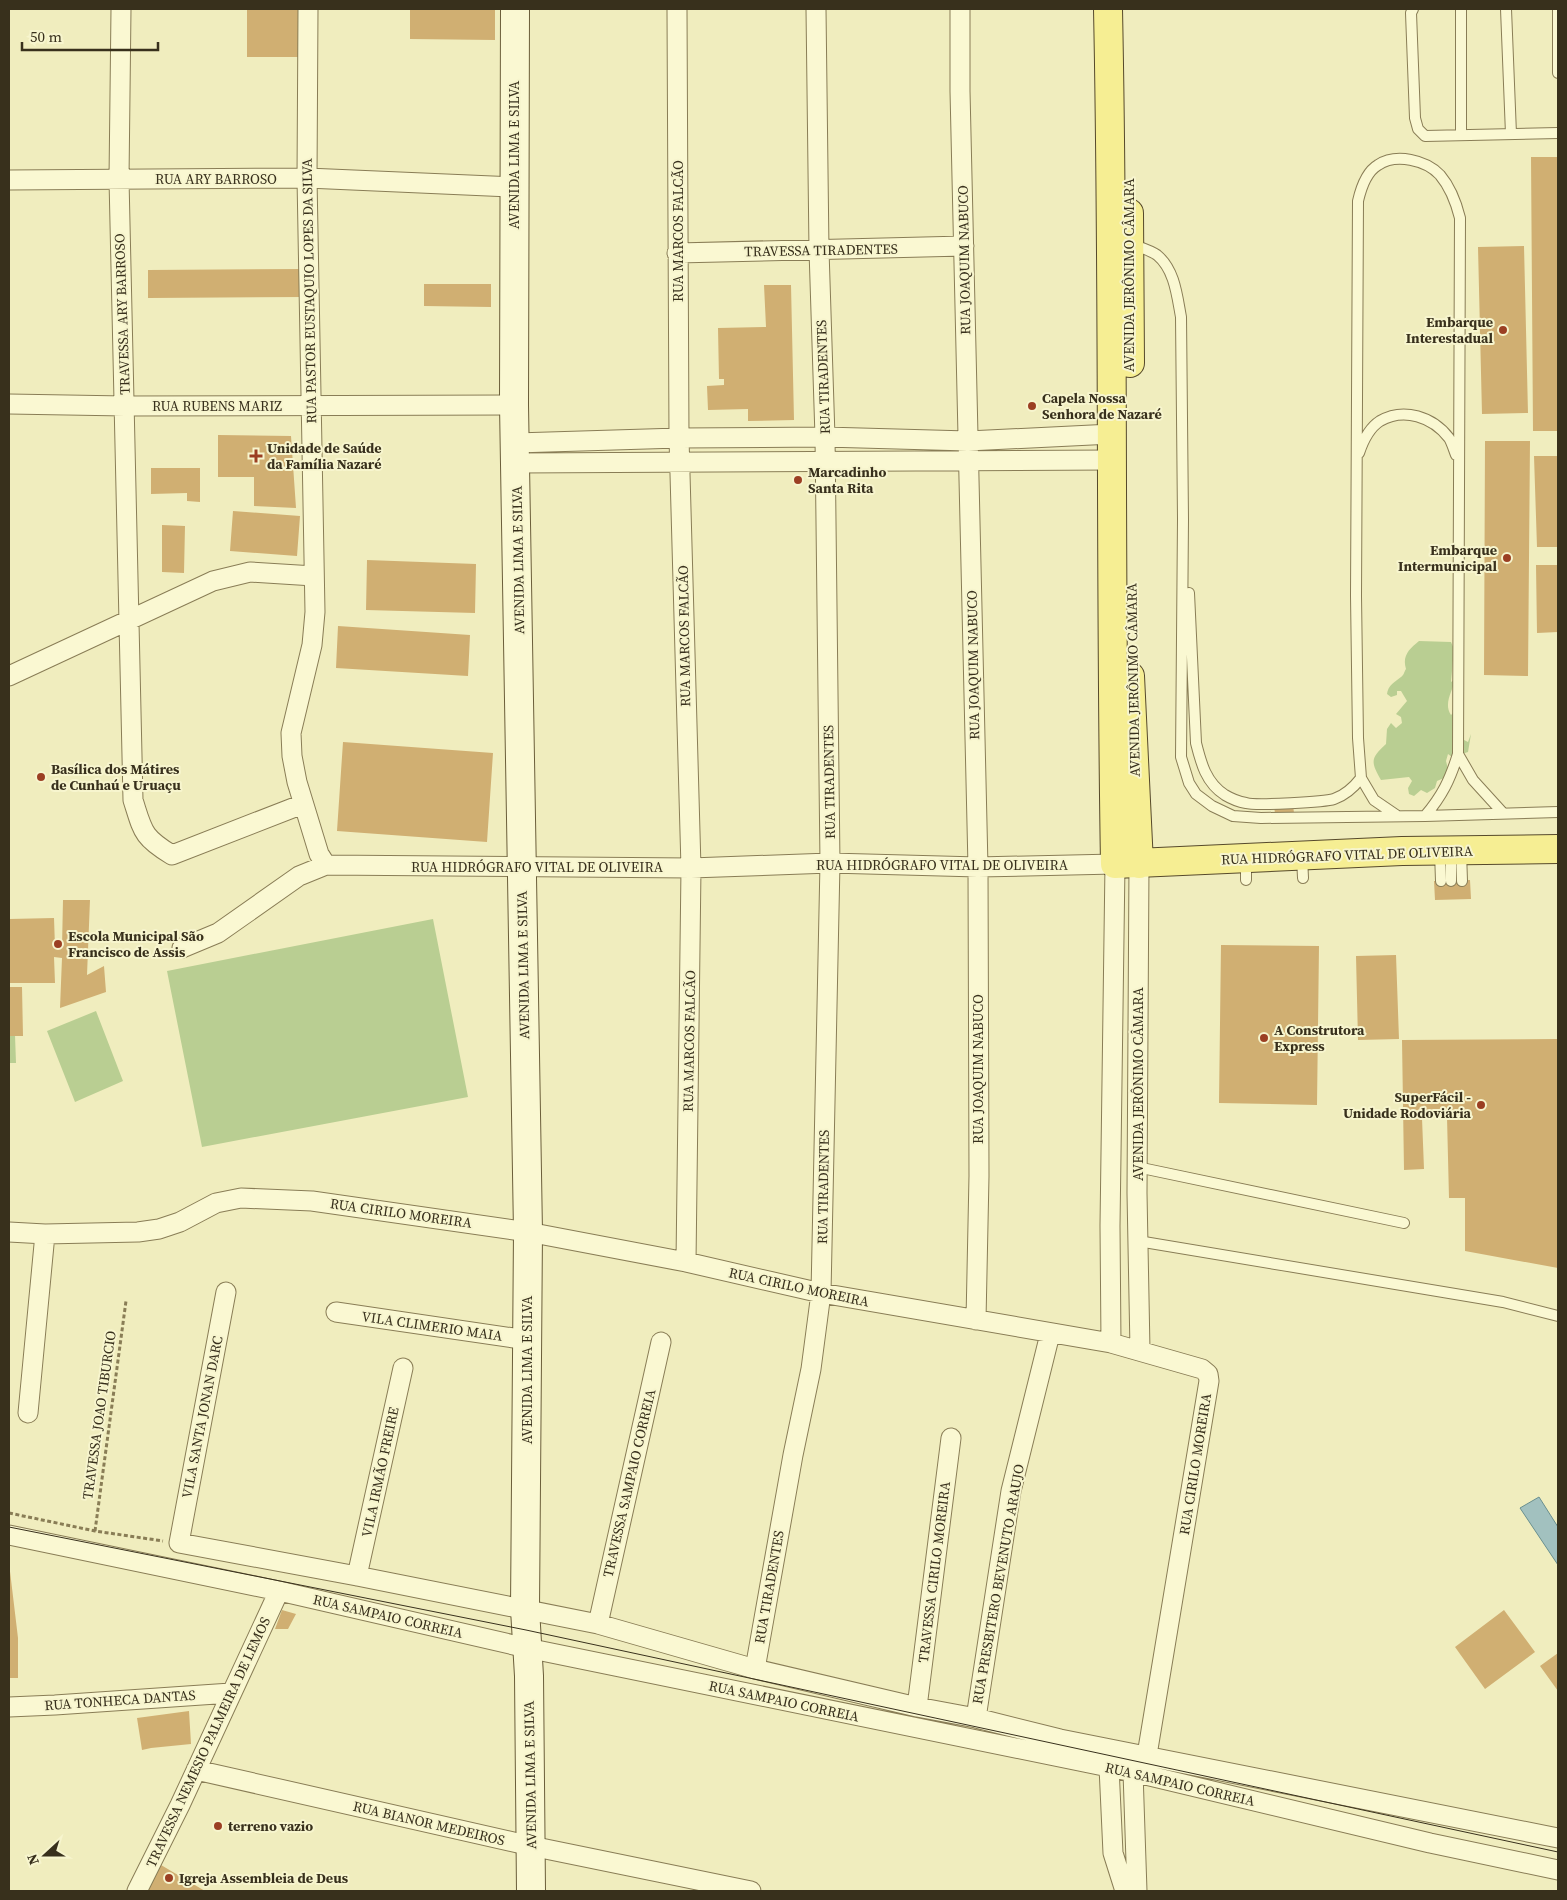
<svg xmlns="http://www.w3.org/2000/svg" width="1567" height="1900" viewBox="0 0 1567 1900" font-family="'Source Serif 4',serif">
<rect width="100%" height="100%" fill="#f0edbe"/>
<path fill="#b9ce92" d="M1419,641L1451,642L1454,649L1451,682L1455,679C1453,691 1443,703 1451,715L1453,713L1463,715L1464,740L1468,742L1471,734L1468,752L1452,757L1448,754L1446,761L1449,773L1444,778L1437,781L1435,788L1427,793L1421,790L1414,796L1409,794L1408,788L1412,781L1409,777L1381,780C1370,761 1371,758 1386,744L1387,729L1391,723L1396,728L1402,723L1401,717L1396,714L1407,701L1401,691H1397V695L1391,697L1387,694C1388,685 1395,682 1401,677C1404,675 1404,672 1406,669C1402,656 1409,649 1419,641Z
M433,919L468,1097L202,1147L167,971Z
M96,1011L123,1081L75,1102L47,1031Z
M15,1035L16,1063H9V1036Z"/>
<path fill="#a2c1bf" stroke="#698f8f" d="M1539,1497L1558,1527V1565L1520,1508Z"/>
<path fill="#d0af72" d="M247,9H303V57H247Z
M410,9H495V40L410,39Z
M1531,157H1558V431H1533Z
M1524,246L1528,413L1482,414L1478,247Z
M303,269V297L148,298V270Z
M424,284H491V307L424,306Z
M764,285H791L794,420L748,421V409L708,410L707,386L724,385V379H719L718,328L766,327Z
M218,435L291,436L296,508L254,506V477H218Z
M1485,441H1530L1528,676L1484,675Z
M1534,456H1558V547H1537Z
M151,468H200V502L187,501V493L151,494Z
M233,511L300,516L297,556L230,551Z
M162,525L185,526L184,573L162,572Z
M367,560L476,564L475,613L366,610Z
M1536,565H1558V632L1537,633Z
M338,626L470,635L468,676L336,668Z
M343,742L493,753L487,842L337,831Z
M1274,805H1293L1294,813L1275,814Z
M1470,880L1471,899L1435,900L1434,881Z
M63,900H90L87,975L104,966L106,992L60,1008L62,958L54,957L55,983H9V919L54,918L55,947H62Z
M1221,945L1319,946L1317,1105L1219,1103Z
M1396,955L1399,1039L1358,1040L1356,956Z
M9,987H22L23,1036H9Z
M1558,1039V1268L1465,1251V1198H1449L1447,1117L1422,1118L1424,1169L1404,1170L1402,1040Z
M9,1563L18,1638V1678H9Z
M282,1610L296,1614L288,1629H275Z
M1504,1610L1535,1652L1485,1689L1455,1647Z
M1558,1653V1691L1540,1666Z
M189,1711L191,1744L151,1748L142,1750L137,1718Z
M161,1865L205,1891H148Z"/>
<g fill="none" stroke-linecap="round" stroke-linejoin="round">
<defs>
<path id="service" d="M1413,9L1411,13L1415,118L1418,129L1425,136L1558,133
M1506,9L1511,134
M1558,9V73
M1461,135V9
M1131,244C1139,247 1150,250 1157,255C1175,270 1177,296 1181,317L1183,519L1181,757L1189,783L1196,794L1212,806L1233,816L1261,818L1425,816L1558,812
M1359,453C1363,441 1369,428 1380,421C1404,407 1433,417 1449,438C1452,443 1454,450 1456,455
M1189,593L1196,743C1201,763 1206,783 1225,795C1230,798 1240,802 1246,803C1256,806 1325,802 1334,799C1346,795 1354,787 1361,778
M1458,754L1473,780L1503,813
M1396,815L1374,800L1361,778L1358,738L1356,596L1358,201C1361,188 1366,172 1378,165C1396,153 1426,160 1440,175C1451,188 1456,202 1460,218L1458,754C1450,780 1442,796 1425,816
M1440,852L1441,881
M1451,852V881
M1461,852L1462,881
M1302,857L1303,878
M1246,860V880
M1137,1167L1404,1223
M1138,1241L1503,1302L1558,1316"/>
<path id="minor" d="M121,9L119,179L133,800C143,831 142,837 172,855L303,804
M308,9L307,178L315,612L312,645L291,733L292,756L297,782L319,854L326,865
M677,9L679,438L691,868L686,1262
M960,9V91L978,867L979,1176L976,1320
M9,180L307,178L513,187
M677,253L964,246
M9,404L125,406L514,405
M516,443L679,438L825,437L968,441L1112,434
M516,463L1112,460
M9,676L213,581L250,572L314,576
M1139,864L1137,1193L1140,1350
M326,865L691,868L830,863L978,867L1115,864L1110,1226L1111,1343
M182,948L218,933L299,876L326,865
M9,1232L45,1234L138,1232L159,1229L180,1222L216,1203L241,1198L312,1201L528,1232L686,1262L821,1293L1111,1343L1202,1369L1208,1374L1209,1381L1147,1755
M226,1292L179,1543L357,1576L598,1624L755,1669L917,1707L976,1718L1060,1739L1558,1838
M336,1312L527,1340
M28,1413L45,1234
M9,1535L279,1591L527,1648L1133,1772L1430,1843L1558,1870
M357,1576L403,1368
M598,1624L661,1342
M755,1669L793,1455L811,1369L821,1293L830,863L825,437L819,250L816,9
M9,1707L55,1705L231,1693
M917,1707L951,1438
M976,1718L1011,1491L1050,1334
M1109,1767L1113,1853L1125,1891
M196,1770L531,1846L751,1891
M1133,1772L1137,1891
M137,1891L180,1805L279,1591"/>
<path id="secondary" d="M515,9L514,405L528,1232L525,1609L529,1676L531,1891"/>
<path id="primary" d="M1108,9C1114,294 1110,579 1115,864L1402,851L1558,849
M1129,213L1130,363
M1130,676L1139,864"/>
</defs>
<use href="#service" stroke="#897d56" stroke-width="12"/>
<use href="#minor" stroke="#897d56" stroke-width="21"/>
<use href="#secondary" stroke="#6b5e3a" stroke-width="30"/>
<use href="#primary" stroke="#56492b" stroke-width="30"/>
<path stroke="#897d56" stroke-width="3" stroke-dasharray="4 2.5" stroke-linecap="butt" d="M9,1513L95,1531L163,1541
M95,1531L126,1301"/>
<use href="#service" stroke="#faf8d2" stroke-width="10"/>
<use href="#minor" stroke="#faf8d2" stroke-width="19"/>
<use href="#secondary" stroke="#faf8d2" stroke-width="28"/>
<use href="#primary" stroke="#f6ee93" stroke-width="28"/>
<path stroke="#38301c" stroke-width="1" d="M9,1527L526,1630L1558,1852"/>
</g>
<g fill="#9b3f23" stroke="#f7f5ce" stroke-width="2">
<circle cx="1503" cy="330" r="5"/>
<circle cx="1032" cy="406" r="5"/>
<path d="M253.5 448.5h5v5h5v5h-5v5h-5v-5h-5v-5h5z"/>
<circle cx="798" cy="480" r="5"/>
<circle cx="1507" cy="558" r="5"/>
<circle cx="41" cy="777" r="5"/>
<circle cx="58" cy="944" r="5"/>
<circle cx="1264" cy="1038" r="5"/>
<circle cx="1481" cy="1105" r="5"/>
<circle cx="218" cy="1826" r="5"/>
<circle cx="169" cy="1878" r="5"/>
</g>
<g text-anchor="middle" stroke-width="4" stroke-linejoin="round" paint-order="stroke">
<g font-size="14" fill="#38301c" stroke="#f7f5ce">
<text transform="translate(514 155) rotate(-90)" y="5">AVENIDA LIMA E SILVA</text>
<text x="216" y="184">RUA ARY BARROSO</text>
<text transform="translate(678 231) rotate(-90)" y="5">RUA MARCOS FALCÃO</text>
<text transform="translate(821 250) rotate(-1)" y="5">TRAVESSA TIRADENTES</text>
<text transform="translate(964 260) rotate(-91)" y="5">RUA JOAQUIM NABUCO</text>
<text transform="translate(1129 275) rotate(-90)" y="5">AVENIDA JERÔNIMO CÂMARA</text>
<text transform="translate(309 291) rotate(-91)" y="5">RUA PASTOR EUSTAQUIO LOPES DA SILVA</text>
<text transform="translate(122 314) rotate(-92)" y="5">TRAVESSA ARY BARROSO</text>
<text transform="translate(823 377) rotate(-92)" y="5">RUA TIRADENTES</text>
<text x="217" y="411">RUA RUBENS MARIZ</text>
<text transform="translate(518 560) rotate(-91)" y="5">AVENIDA LIMA E SILVA</text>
<text transform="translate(684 636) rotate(-91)" y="5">RUA MARCOS FALCÃO</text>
<text transform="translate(973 665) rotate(-91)" y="5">RUA JOAQUIM NABUCO</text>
<text transform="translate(1133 680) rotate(-91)" y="5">AVENIDA JERÔNIMO CÂMARA</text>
<text transform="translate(829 782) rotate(-91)" y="5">RUA TIRADENTES</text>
<text transform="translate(1347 855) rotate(-2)" y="5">RUA HIDRÓGRAFO VITAL DE OLIVEIRA</text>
<text x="942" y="870">RUA HIDRÓGRAFO VITAL DE OLIVEIRA</text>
<text x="537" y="872">RUA HIDRÓGRAFO VITAL DE OLIVEIRA</text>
<text transform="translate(523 965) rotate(-91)" y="5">AVENIDA LIMA E SILVA</text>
<text transform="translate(689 1041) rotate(-89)" y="5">RUA MARCOS FALCÃO</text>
<text transform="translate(978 1069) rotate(-90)" y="5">RUA JOAQUIM NABUCO</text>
<text transform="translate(1138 1084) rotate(-90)" y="5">AVENIDA JERÔNIMO CÂMARA</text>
<text transform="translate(823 1187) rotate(-89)" y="5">RUA TIRADENTES</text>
<text transform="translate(401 1213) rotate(8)" y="5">RUA CIRILO MOREIRA</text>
<text transform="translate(799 1287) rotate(12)" y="5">RUA CIRILO MOREIRA</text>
<text transform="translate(432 1326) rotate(8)" y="5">VILA CLIMERIO MAIA</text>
<text transform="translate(527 1370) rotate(-90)" y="5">AVENIDA LIMA E SILVA</text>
<text transform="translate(99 1415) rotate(-82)" y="5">TRAVESSA JOAO TIBURCIO</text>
<text transform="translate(202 1417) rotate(-79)" y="5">VILA SANTA JONAN DARC</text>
<text transform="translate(1195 1464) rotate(-81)" y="5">RUA CIRILO MOREIRA</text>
<text transform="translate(380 1472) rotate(-78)" y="5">VILA IRMÃO FREIRE</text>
<text transform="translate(629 1483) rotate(-77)" y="5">TRAVESSA SAMPAIO CORREIA</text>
<text transform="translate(934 1572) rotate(-83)" y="5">TRAVESSA CIRILO MOREIRA</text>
<text transform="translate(998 1584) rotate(-80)" y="5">RUA PRESBITERO BEVENUTO ARAUJO</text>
<text transform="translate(769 1587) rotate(-80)" y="5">RUA TIRADENTES</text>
<text transform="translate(388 1616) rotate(13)" y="5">RUA SAMPAIO CORREIA</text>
<text transform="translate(120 1700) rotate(-4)" y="5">RUA TONHECA DANTAS</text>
<text transform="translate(784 1701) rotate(12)" y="5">RUA SAMPAIO CORREIA</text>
<text transform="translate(208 1742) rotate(-65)" y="5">TRAVESSA NEMESIO PALMEIRA DE LEMOS</text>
<text transform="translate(530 1775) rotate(-91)" y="5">AVENIDA LIMA E SILVA</text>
<text transform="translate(1180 1784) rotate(13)" y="5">RUA SAMPAIO CORREIA</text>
<text transform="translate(429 1823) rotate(13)" y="5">RUA BIANOR MEDEIROS</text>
</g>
<g font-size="14" font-weight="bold" fill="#38301c" stroke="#f7f5ce" text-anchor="start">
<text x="1493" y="327" text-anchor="end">Embarque<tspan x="1493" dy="16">Interestadual</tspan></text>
<text x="1042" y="403">Capela Nossa<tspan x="1042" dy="16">Senhora de Nazaré</tspan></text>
<text x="267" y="453">Unidade de Saúde<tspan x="267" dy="16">da Família Nazaré</tspan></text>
<text x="808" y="477">Marcadinho<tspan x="808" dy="16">Santa Rita</tspan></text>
<text x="1497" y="555" text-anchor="end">Embarque<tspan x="1497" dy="16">Intermunicipal</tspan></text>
<text x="51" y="774">Basílica dos Mátires<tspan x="51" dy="16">de Cunhaú e Uruaçu</tspan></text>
<text x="68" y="941">Escola Municipal São<tspan x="68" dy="16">Francisco de Assis</tspan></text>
<text x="1274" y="1035">A Construtora<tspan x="1274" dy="16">Express</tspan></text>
<text x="1471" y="1102" text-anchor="end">SuperFácil -<tspan x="1471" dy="16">Unidade Rodoviária</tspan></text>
<text x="228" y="1831">terreno vazio</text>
<text x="179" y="1883">Igreja Assembleia de Deus</text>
</g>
</g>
<rect width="1567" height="1900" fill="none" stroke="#38301c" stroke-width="20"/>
<g transform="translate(45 1855) rotate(249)" stroke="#f7f5ce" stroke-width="4" paint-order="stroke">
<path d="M0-4L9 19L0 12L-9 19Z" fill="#38301c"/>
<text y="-8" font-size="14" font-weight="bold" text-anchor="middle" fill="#38301c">N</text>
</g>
<path d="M22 42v8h136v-8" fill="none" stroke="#38301c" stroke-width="2.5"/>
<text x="30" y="42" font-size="15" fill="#38301c" stroke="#f7f5ce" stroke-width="4" paint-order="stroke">50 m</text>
</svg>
